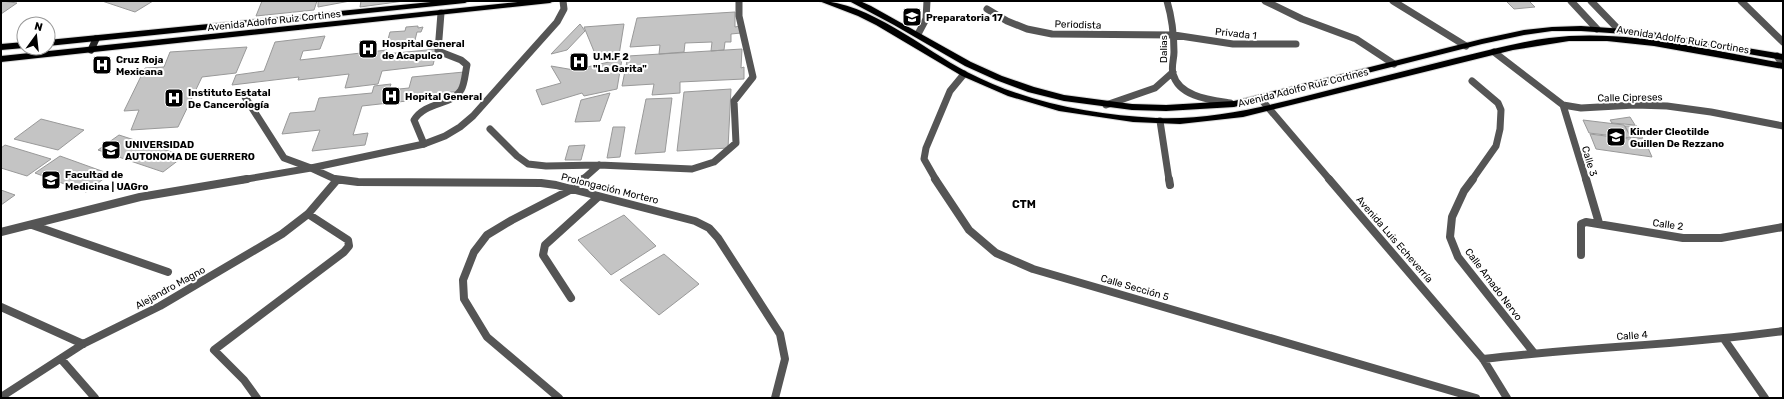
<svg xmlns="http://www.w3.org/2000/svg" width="1784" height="399" viewBox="0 0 1784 399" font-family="Rubik,sans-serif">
<rect width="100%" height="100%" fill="#fff"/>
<path fill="#c4c4c4" stroke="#999" d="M1,1H2L17,3L1,14Z
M102,1H153L135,12Z
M262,1H317L314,10L256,16Z
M318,1H350L318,7Z
M361,1H404L360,7Z
M1506,1H1529L1535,7L1514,9Z
M735,12V27L740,26L741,33L731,34V42H725L724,50L711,51L712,42L685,43L684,52L659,54L660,45L630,47L637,18Z
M580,24L585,31L567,50L551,54Z
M624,24L619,55L598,61L584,27Z
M418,26V28L423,27L421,32H417L415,40L387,43L390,32L405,31L406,27Z
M325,36L320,49L303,51L300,60L387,50L386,54L437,49L433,65L382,71L378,84L345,88L349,74L298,80L299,77L232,85L236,75L264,71L275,42Z
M247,47L236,73L202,77L178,127L131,130L139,110L124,111L145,68L164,67L170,52Z
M742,49L741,68L744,67V79L680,82V93L652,95L654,84L622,86L628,56Z
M622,59L617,89L584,96L582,93L542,105L536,90L561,83L551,66L574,70Z
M464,72L460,91L426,95L425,99L362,106L353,135L368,133L365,145L312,151L320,130L282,134L290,113L315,111L319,98L372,93L374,86L391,84L389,90L409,88L412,77Z
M731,89L728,148L677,151L684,92Z
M610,93L600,121L575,122L581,100Z
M672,98L665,152L635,154L646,99Z
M1630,117L1635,125L1612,123L1610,120Z
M41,119L84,130L58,150L14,139Z
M1583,120L1624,125L1631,138L1589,133Z
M1625,126H1637L1643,139L1631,137Z
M613,127H625L620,157L607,158Z
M1590,134L1645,141L1652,157L1596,149Z
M119,135L184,156L163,172L98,150Z
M5,145L51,159L27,176L1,168V148Z
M585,145L581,160H565L569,146Z
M60,156L110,174L86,192L35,173Z
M1,190L15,195L1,205Z
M624,215L656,246L611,275L578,240Z
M664,254L699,284L659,315L620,280Z"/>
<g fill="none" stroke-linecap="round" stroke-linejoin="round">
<defs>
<path id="primary" d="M441,1H469L465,3L48,46V40Z
M527,1H554L550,3L1,62V56Z
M819,1C867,1 925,50 967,72C1025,102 1091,115 1156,118C1208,120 1260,108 1310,95C1358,83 1407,70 1456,58C1487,51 1518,42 1549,38C1625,28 1708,50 1783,63V69L1654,46L1607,41H1569L1513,50L1243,117L1180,124L1133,122L1059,111L1008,96L962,76L876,25L858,16Z
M849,1H860L871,6L971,62L1002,76L1034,87L1064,95L1132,104L1166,105L1234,101L1482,39L1524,30L1552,27L1581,26L1639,30L1783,54V60L1639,35L1581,31H1552L1524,35L1482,44L1234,107L1166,111L1132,110L1064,101L1028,92L996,80L965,66L894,25Z
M24,42V48L1,50V44Z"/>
</defs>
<use href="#primary" stroke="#dbdbdb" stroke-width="2"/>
<path stroke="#555" stroke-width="7" d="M1393,1L1466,46
M1571,1L1597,29
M1591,1L1619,30
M918,34L926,19L927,1
M245,97L284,158L311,168
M1160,121L1169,180
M424,144L414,120C426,101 451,106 461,90C465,83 465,73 467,65L461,60L438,51L441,13"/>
<path stroke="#555" stroke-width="8" d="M1169,179L1170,185
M571,298L543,255L545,245L598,197"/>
<path stroke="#555" stroke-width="7" d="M1167,1C1172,18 1174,35 1174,52C1174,59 1171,67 1173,74C1179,97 1211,100 1230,103
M1265,1L1302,19L1356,39L1394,64
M1741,1L1783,42
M987,9L1007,21L1027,29L1052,34L1174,35L1233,44H1296
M1494,52L1563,105L1581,108L1635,105L1667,106L1711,112L1783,126
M1777,56L1783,65
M1260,98L1330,180
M1106,105L1155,88L1173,72
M1563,105L1586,180
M490,129L517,156L528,164L546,166L599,165L692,169L714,162L736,143L734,101L753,77L739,16V1
M311,168L337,180
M241,180L311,168L424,144L445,136L460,127L473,116L557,22L564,9L563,1
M582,180L599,165
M936,180L924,159L926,148L950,91L964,74
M1472,180L1496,146L1500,129L1501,110L1498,103L1472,81"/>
<path stroke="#555" stroke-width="8" d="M335,179L358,182L541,183L556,185L695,221L709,228L718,238L780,334L785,359L775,398
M935,179L969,230L996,253L1033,269L1476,398
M1329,179L1483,359L1507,398
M1473,179L1464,191L1452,217L1450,237L1458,257L1534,353
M1586,179L1599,223
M32,225L168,272
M1,232L140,197L247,179
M1581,255V224L1586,222L1683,238H1721L1783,227
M1,307L83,344
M1724,339L1765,398
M61,359L95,398
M1483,359C1583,347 1683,345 1783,331
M1,397L83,344L160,306L282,234L308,214L337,180
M257,398L244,380L214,350L344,252L349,246L348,240L308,214
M559,398L487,337L464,299L463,280L474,252L487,235L512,220L572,189L583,179"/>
<path stroke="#222" stroke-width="7" d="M91,50L96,39"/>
<use href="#primary" fill="#000" fill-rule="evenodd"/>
</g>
<defs>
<symbol id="school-square" viewBox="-11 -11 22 22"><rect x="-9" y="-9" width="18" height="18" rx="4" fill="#000" stroke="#fff"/><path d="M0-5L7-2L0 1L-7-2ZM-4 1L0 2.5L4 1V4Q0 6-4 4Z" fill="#fff"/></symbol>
<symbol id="hospital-square" viewBox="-11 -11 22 22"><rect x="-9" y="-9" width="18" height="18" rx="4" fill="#000" stroke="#fff"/><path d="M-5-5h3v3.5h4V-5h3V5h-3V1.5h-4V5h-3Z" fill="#fff"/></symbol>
<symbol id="university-square" viewBox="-11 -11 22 22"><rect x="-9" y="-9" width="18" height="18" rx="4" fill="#000" stroke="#fff"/><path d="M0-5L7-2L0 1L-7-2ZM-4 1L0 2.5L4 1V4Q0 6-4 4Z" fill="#fff"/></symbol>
</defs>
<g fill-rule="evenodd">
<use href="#school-square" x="901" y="6" width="22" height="22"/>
<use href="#hospital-square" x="357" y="38" width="22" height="22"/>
<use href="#hospital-square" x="568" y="51" width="22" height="22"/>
<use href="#hospital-square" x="91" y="54" width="22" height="22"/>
<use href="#hospital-square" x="380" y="85" width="22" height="22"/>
<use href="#hospital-square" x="163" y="87" width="22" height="22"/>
<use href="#school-square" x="1605" y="126" width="22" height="22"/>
<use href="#university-square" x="100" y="139" width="22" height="22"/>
<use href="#university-square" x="40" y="169" width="22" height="22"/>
</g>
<g text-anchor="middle" stroke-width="4" stroke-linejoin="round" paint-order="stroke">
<g font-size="10" font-weight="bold" fill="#000" stroke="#fff" text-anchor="start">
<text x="926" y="21">Preparatoria 17</text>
<text x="382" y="47">Hospital General<tspan x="382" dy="12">de Acapulco</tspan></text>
<text x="593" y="60">U.M.F 2<tspan x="593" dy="12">"La Garita"</tspan></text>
<text x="116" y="63">Cruz Roja<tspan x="116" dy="12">Mexicana</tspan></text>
<text x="188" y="96">Instituto Estatal<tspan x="188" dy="12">De Cancerología</tspan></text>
<text x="405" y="100">Hopital General</text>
<text x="1630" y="135">Kinder Cleotilde<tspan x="1630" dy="12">Guillen De Rezzano</tspan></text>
<text x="125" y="148">UNIVERSIDAD<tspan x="125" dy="12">AUTONOMA DE GUERRERO</tspan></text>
<text x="65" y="178">Facultad de<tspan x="65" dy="12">Medicina | UAGro</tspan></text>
</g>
<g font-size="10" fill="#000" stroke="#fff">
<text transform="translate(274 20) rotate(-6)" y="4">Avenida Adolfo Ruiz Cortines</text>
<text transform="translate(1078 24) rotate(2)" y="4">Periodista</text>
<text transform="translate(1236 33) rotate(6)" y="4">Privada 1</text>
<text transform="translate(1683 39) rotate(9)" y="4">Avenida Adolfo Ruiz Cortines</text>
<text transform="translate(1163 49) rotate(-90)" y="4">Dalias</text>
<text transform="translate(1303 87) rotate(-14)" y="4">Avenida Adolfo Ruiz Cortines</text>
<text transform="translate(1630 97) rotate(-1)" y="4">Calle Cipreses</text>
<text transform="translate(1590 161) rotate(73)" y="4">Calle 3</text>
<text transform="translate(610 188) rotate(14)" y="4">Prolongación Mortero</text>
<text transform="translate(1668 224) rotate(7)" y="4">Calle 2</text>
<text transform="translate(1395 239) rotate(49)" y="4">Avenida Luis Echeverría</text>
<text transform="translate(1494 284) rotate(53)" y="4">Calle Amado Nervo</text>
<text transform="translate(170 287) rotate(-29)" y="4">Alejandro Magno</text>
<text transform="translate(1135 287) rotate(16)" y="4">Calle Sección 5</text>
<text transform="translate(1632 335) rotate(-4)" y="4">Calle 4</text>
</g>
<g font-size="11" font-weight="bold" fill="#000" stroke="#fff">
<text x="1024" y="208">CTM</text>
</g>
</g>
<rect width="1784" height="399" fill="none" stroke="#000000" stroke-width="4"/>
<g transform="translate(36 36) rotate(15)"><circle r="19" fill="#ffffff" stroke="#999999"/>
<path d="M0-3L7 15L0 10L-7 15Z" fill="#000000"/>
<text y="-6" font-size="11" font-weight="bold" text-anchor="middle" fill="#000000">N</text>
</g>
</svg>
